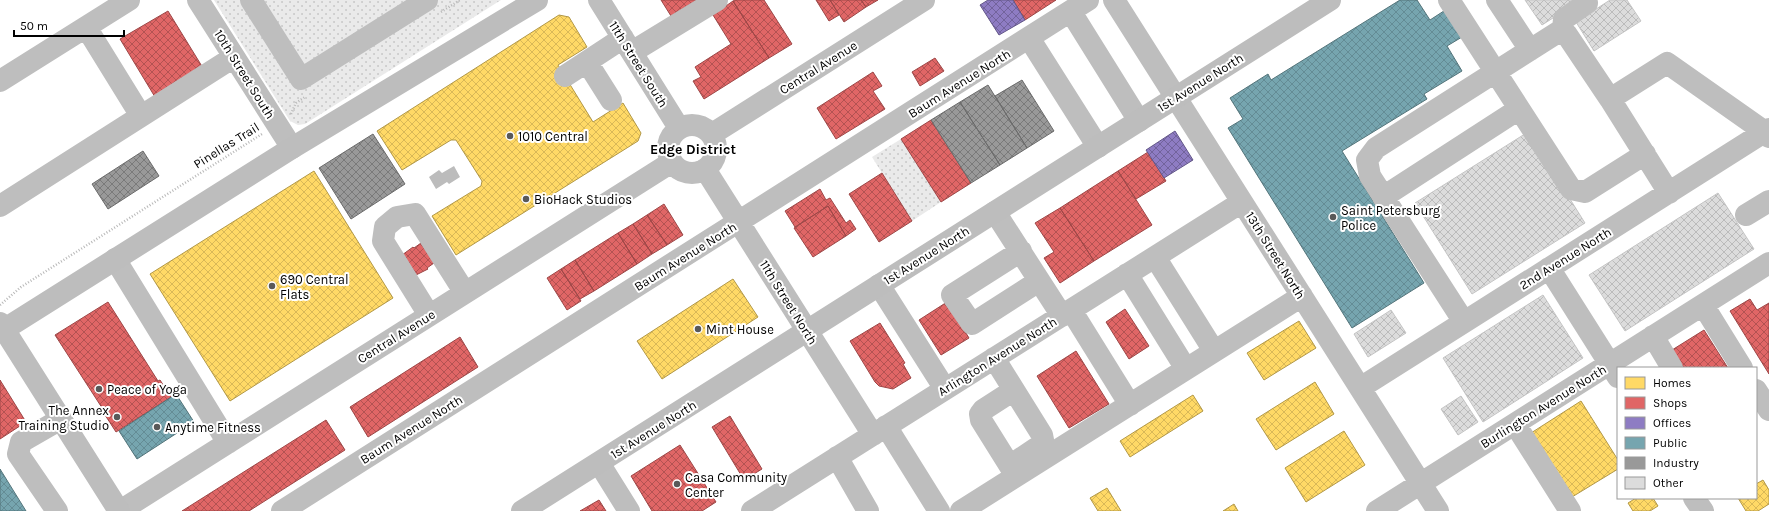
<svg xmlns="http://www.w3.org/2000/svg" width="1769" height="511" viewBox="0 0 1769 511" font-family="Karla,sans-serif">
<defs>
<pattern id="park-dots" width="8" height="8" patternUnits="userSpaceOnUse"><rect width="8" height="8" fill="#eaeaea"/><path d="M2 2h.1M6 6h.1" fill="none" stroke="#c7c7c7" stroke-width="1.8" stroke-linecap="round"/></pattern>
<pattern id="homes-cross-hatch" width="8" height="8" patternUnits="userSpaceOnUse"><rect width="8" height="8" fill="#ffd966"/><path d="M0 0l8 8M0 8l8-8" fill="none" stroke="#d9b857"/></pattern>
<pattern id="shops-cross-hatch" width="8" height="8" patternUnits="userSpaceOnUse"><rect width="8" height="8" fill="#e06666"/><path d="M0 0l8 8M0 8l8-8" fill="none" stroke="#b35252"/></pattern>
<pattern id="offices-cross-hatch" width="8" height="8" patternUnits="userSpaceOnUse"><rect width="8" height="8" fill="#8e7cc3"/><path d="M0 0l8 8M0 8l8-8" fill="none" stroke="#72639c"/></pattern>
<pattern id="public-cross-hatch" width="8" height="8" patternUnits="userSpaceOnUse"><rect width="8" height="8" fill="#76a5af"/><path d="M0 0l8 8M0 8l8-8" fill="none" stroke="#648c95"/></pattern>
<pattern id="industry-cross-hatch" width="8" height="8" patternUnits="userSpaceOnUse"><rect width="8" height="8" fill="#999"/><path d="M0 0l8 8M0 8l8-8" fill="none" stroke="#7a7a7a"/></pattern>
<pattern id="building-cross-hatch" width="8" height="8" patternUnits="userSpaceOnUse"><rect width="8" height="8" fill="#dcdcdc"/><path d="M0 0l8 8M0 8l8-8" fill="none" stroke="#bbb"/></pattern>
</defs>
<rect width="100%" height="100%" fill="#fff"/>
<path fill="url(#park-dots)" d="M214,0H501L305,124L298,125L290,121Z
M901,139L941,202L912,221L872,157Z"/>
<path fill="#bcbcbc" d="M454,166L460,177L449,184L447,182L436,189L429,177L439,170L442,173Z"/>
<path fill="url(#homes-cross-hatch)" stroke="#b29847" d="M559,15L569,17L587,47L558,65L593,122L623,103L641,133L638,141L456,255L432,216L481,186L482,181L456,140H451L402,170L377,131Z
M314,171L393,298L230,401L150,274Z
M733,279L758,317L662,379L637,341Z
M1299,321L1316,348L1264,380L1247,353Z
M1315,382L1334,414L1276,450L1256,419Z
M1193,395L1203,411L1130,457L1120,441Z
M1581,401L1618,460V469L1572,497L1531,433Z
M1344,431L1365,465L1306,502L1285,468Z
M1763,480L1769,490V504L1758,511H1746L1738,498H1756V484Z
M1107,488L1121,511H1098L1090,498Z
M1636,498H1653L1658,506L1650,511H1633L1628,503Z
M1234,504L1238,511H1223Z"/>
<path fill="url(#shops-cross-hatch)" stroke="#9d4747" d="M661,0H697L671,16Z
M735,0H764L792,44L769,58L733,1Z
M816,0H830L839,15L829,21Z
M830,0H861L866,7L844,22Z
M861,0H878L866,7Z
M1013,0H1056L1025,20Z
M733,1L769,58L704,99L693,81L701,77L695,67L731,44L713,15Z
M168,11L203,68L155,97L120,39Z
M935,58L944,71L920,86L912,72Z
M873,72L882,86L873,91L885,109L836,139L817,108Z
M931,120L971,183L941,202L901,139Z
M1148,152L1166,181L1136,199L1118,171Z
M1118,171L1152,225L1094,261L1060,208Z
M882,173L912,221L879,242L849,194Z
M820,189L826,200L830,198L846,223L850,220L856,229L846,236L828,206L795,227L785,211Z
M664,204L683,235L667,245L647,215Z
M828,206L846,236L813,257L794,228Z
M1060,208L1094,261L1060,283L1044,258L1054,252L1035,223Z
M647,215L667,245L652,254L633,224Z
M633,224L652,254L637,264L618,233Z
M618,233L637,264L594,291L575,260Z
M421,243L434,263L427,268L428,269L410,278L398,258L413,247L414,248Z
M575,260L594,291L580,299L561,269Z
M561,269L581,301L567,310L547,278Z
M1750,299L1757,310L1769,303V374L1730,311Z
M108,302L158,381L160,380L171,397L116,432L105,415L106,414L55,335Z
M947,302L969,338L941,355L919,320Z
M1125,309L1149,346L1129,359L1106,322Z
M880,323L905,363L903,364L911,378L893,389L879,386L875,382L850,341Z
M1704,330L1728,368H1684L1672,350Z
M460,337L478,367L368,437L350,407Z
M1076,351L1109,404L1069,428L1037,376Z
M0,380L26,422L0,439Z
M730,416L762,469L744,480L712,427Z
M326,420L345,450L249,511H182Z
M680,445L716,502L702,511H652L631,476Z
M599,500L606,511H580Z"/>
<path fill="url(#offices-cross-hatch)" stroke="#635788" d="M988,0H1013L1025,20L999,35L980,5Z
M1175,131L1193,160L1164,178L1146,150Z"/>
<path fill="url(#public-cross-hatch)" stroke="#53747a" d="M1400,0H1417L1430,20L1450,7L1467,34L1447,46L1462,71L1424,94L1427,99L1342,151L1424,283L1352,328L1228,128L1243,119L1230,98L1268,74L1271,80Z
M176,394L194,422L137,459L119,431Z
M0,469L26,511H0Z"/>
<path fill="url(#industry-cross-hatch)" stroke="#6b6b6b" d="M1022,80L1054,131L1027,148L995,96Z
M988,85L1027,148L1000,165L960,102Z
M960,102L1000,165L971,183L931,120Z
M373,134L405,184L351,219L319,168Z
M143,151L159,176L108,209L92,184Z"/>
<path fill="url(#building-cross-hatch)" stroke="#c5c5c5" d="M1525,0H1581L1542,25Z
M1610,0H1627L1641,21L1594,51L1576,22Z
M1528,132L1585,223L1472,294L1415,203Z
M1718,193L1754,249L1625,331L1589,275Z
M1543,295L1583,358L1483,422L1443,358Z
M1391,310L1406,333L1368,357L1354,334Z
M1461,396L1478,422L1458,435L1441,409Z"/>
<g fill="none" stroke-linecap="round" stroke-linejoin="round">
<path stroke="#b8b8b8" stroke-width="2.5" stroke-dasharray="1 2" stroke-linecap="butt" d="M441,12L460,0
M291,114L296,103L305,97
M0,305L21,287L262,134"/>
<path stroke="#bebebe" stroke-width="22" d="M198,0L292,148
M251,0L301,79L427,0
M599,0L679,128
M1114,0L1438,511
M1449,0L1571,189L1585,192L1645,154
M1497,0L1530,50
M1587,3L1564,19L1563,29L1610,99
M1071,12L1139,121
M86,27L141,116
M1029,38L1098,147
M632,52L717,0
M587,62L611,100
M565,76L623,38
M0,81L129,0
M668 149a24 24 0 1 1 48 0a24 24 0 1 1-48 0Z
M712,134L924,0
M705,169L873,435
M1669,193L1610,99L1667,63L1765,132L1769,137
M1383,197L1519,109
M0,206L234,57
M995,212L1062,316
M1746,215L1769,201
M1021,251L952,295L972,324L1039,281
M1155,257L1214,351
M115,259L228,443
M1549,268L1618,377
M1127,274L1186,369
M879,285L945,389
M1703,305L1742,368
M1071,310L1130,405
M429,315L383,241L385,227L397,217L415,214L465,293
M1464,322L1370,176L1367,160L1376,148L1563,29
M1653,336L1672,368
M994,358L1042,435L1043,440L1041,445L1020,459
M1360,388L1769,129
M1014,390L983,410L980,414L981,420L1016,476
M1756,390L1769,410
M1515,424L1570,511
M886,426L939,511
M837,457L868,511
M599,463L629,511
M1694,498L1703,511
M57,511L18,454L21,442L61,419
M120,511L672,162
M282,511L1088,0
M752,511L1242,202
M961,511L1302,296
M1377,511L1769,263"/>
<path stroke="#bdbdbd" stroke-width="22" d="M0,323L119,511
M0,332L292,148L537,0
M522,511L1330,0"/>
</g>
<g fill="#595959" stroke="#fff" stroke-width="1.5">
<circle cx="510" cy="136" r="4"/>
<circle cx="526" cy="199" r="4"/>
<circle cx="1333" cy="217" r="4"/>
<circle cx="272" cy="286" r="4"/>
<circle cx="698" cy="329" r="4"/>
<circle cx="99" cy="389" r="4"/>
<circle cx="117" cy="417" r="4"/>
<circle cx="157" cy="427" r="4"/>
<circle cx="677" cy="484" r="4"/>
</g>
<g text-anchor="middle" stroke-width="4" stroke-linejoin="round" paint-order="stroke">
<g font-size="13" fill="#000" stroke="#fff">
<text transform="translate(639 64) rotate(58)" y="5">11th Street South</text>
<text transform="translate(818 67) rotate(-32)" y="5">Central Avenue</text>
<text transform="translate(245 74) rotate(58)" y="5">10th Street South</text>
<text transform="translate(1200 82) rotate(-32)" y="5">1st Avenue North</text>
<text transform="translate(959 83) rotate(-32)" y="5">Baum Avenue North</text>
<text transform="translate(226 145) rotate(-32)" y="5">Pinellas Trail</text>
<text transform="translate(926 255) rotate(-32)" y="5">1st Avenue North</text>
<text transform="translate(1276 255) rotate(58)" y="5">13th Street North</text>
<text transform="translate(685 256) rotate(-32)" y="5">Baum Avenue North</text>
<text transform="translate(1565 258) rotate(-32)" y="5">2nd Avenue North</text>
<text transform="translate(789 302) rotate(58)" y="5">11th Street North</text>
<text transform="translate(396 336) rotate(-32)" y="5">Central Avenue</text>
<text transform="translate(997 356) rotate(-32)" y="5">Arlington Avenue North</text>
<text transform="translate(1543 406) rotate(-32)" y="5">Burlington Avenue North</text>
<text transform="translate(411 429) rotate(-32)" y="5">Baum Avenue North</text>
<text transform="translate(653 429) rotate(-32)" y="5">1st Avenue North</text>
</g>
<g font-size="13" fill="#000" stroke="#fff" text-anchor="start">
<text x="518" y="141">1010 Central</text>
<text x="534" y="204">BioHack Studios</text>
<text x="1341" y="215">Saint Petersburg<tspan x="1341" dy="15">Police</tspan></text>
<text x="280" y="284">690 Central<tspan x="280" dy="15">Flats</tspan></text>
<text x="706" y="334">Mint House</text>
<text x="107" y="394">Peace of Yoga</text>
<text x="109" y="415" text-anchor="end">The Annex<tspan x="109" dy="15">Training Studio</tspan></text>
<text x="165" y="432">Anytime Fitness</text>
<text x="685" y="482">Casa Community<tspan x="685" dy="15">Center</tspan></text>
</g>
<g font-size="14" font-weight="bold" fill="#000" stroke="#fff">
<text x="693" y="154">Edge District</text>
</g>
</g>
<rect x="1617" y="367" width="140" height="132" fill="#ffffff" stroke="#999999"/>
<rect x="1625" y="377" width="20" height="12" fill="#ffd966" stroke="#999999"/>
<text x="1653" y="387" font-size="12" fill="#000000">Homes</text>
<rect x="1625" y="397" width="20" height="12" fill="#e06666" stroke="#999999"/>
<text x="1653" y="407" font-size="12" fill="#000000">Shops</text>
<rect x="1625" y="417" width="20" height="12" fill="#8e7cc3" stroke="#999999"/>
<text x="1653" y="427" font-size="12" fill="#000000">Offices</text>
<rect x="1625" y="437" width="20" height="12" fill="#76a5af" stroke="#999999"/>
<text x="1653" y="447" font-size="12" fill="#000000">Public</text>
<rect x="1625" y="457" width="20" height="12" fill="#999999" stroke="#999999"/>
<text x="1653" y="467" font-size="12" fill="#000000">Industry</text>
<rect x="1625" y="477" width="20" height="12" fill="#dcdcdc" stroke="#999999"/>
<text x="1653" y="487" font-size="12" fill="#000000">Other</text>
<path d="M14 30v6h110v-6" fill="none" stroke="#000000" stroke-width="2"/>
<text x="20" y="30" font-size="12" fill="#000000" stroke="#ffffff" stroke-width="3" paint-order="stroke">50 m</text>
</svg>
